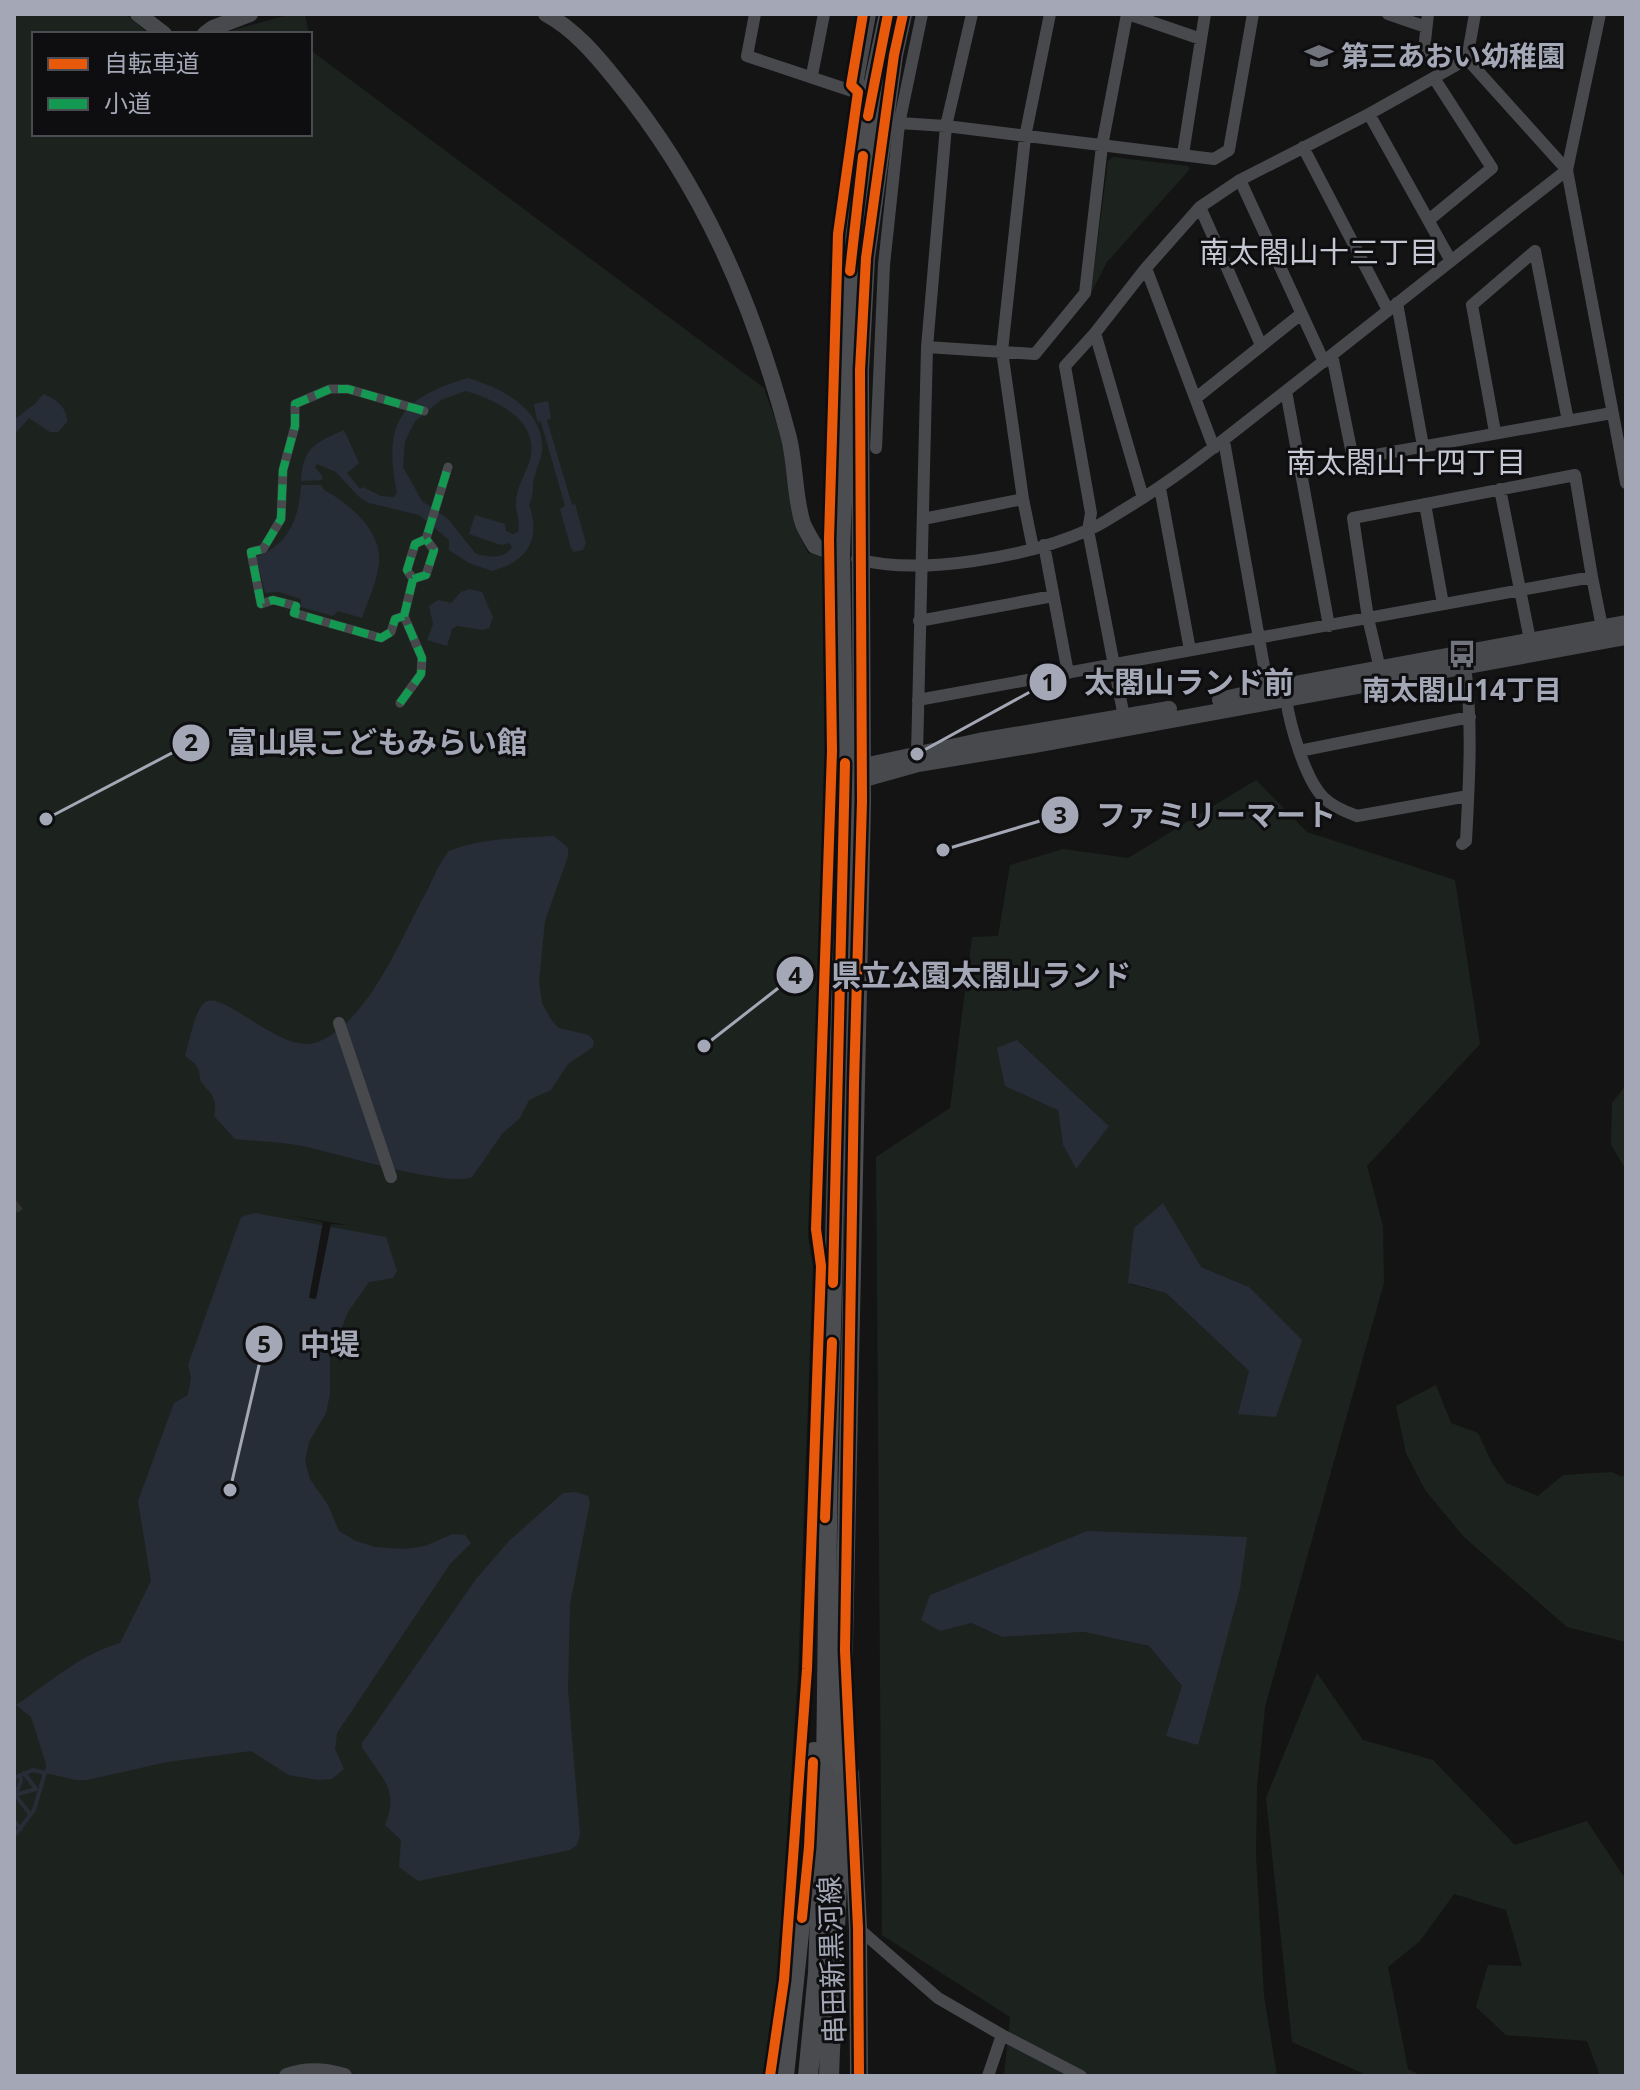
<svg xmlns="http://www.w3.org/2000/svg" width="1640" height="2090" viewBox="0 0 1640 2090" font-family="'Noto Sans','Noto Sans JP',sans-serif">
<rect width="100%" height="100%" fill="#141414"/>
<path fill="#1c231e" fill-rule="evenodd" d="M14,14H125L149,34H34V134H310V38L313,52L764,388L782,440L795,527L808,553L824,557L829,749L808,1236L813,1267L798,1675L777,1982L763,2076H363C326,2067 312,2062 275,2076H14Z
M292,14H305L309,34H218Z
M1113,157L1188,166L1190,169L1107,262L1091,293L1108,161Z
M1256,780L1307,832L1455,880L1480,1044L1367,1166L1383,1226L1384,1283L1265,1707L1257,1787L1256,1856L1264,1996L1277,2076H1004L1010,2017L882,1935L876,1157L950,1108L972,937L998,936L1010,865L1063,849L1128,858ZM1017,1040L1108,1125L1076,1169L1063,1145L1058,1110ZM1201,1267L1249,1287L1276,1417L1249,1371L1166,1293L1129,1284ZM987,1573L1223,1657L1182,1686L1149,1646L1084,1632L1002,1637L971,1623L930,1595Z
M1626,1085V1170L1611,1145L1612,1103Z
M1436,1385L1451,1423L1478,1433L1492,1463L1506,1483L1538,1496L1563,1475L1612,1472L1622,1477L1626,1472V1642L1567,1627L1464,1537L1425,1490L1406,1453L1396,1406Z
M1317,1673L1363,1740L1433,1760L1515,1845L1587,1821L1626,1880V2076H1600L1587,2041L1506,2035L1476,2007L1488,1965L1522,1966L1506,1910L1454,1894L1420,1941L1388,1967L1408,2069L1422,2076H1369L1292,2042L1266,1798Z"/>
<path fill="#272d36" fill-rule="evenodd" d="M468,378C501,388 545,409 542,451C541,459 537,467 535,475C531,486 535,494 529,505C542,540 526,562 492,571L469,563L449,550V540L419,515L369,503L358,496L336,472L317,464L315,467L322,476V480L301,481C303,447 315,443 344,430L359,463L347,473L360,489L363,487L381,496L394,497L397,493C383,423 399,398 468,378ZM466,391C498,401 540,420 530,460C526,473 516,488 516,502C515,512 521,521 518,532L513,534L506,531L505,524L475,515L469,534L501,545L509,543L512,547C504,560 489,557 476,554L448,519L422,501L403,467L405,441L415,421L441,400Z
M43,394C56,399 68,408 67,422L58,432H50L29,418L14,435L15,419L36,403Z
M548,401L551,418L547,420L572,505L575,504L586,543L583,550L574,552L571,548L560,509L565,506L541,422L537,421L534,404Z
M301,485H321L324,490C350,504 382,531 379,563C377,581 368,601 362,618L338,611L333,616L301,607V599L279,592L265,593L256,557C289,544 299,519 301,485Z
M469,589L482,592L493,617L489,628L483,630L457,626L452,629L447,646L427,640L433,624L429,606L438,600L451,603L461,592Z
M554,836L568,848V856L545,921L539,982L542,1003L552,1021L559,1028L589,1035L594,1041L593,1047L568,1064L551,1090L529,1100L520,1118L502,1134L472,1177C446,1188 331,1151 297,1145C277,1142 256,1141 235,1139L214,1116C218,1095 211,1096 200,1080C200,1067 195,1063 185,1056C190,1041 193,1016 203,1004C219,984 281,1057 318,1042C370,1021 402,935 428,889C434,876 440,862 449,851C482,838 519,838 554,836Z
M1017,1040L1109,1126L1076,1169L1063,1145L1058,1110L1005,1086L997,1048Z
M1163,1203L1201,1267L1249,1287L1302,1340L1276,1417L1238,1414L1249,1371L1166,1293L1128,1283L1134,1228Z
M255,1213L386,1237L397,1271L393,1278L369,1282L348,1312L330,1358V1394L326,1413L309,1442L305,1461L310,1479L328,1505L339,1531L356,1541L375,1547L404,1549L425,1546L453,1534L465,1535L471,1543L450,1564L337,1733L335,1749L344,1769L332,1779L318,1780L289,1775L251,1751L167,1762L87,1780H76L45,1773L46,1764L31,1717L16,1705C51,1682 79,1655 120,1643L151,1581L138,1501L174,1403L188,1395L191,1378L188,1365L241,1217Z
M576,1492L588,1496L590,1502L570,1604L568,1690L580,1835L577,1845L570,1850L418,1881L399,1867L401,1840L385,1825C400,1789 381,1778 362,1747V1743L476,1579L509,1541L563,1493Z
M1087,1531L1247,1537L1240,1589L1198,1745L1166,1736L1182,1686L1149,1646L1084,1632L1002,1637L971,1623L940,1631L921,1620L930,1595Z"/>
<path fill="#141414" d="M289,1215L347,1225L331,1224L316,1299L309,1298L323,1222Z"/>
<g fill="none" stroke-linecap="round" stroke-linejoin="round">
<path stroke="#272d36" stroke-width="4" d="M20,1775L21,1781L15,1795L36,1789L24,1773
M14,1778L33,1770L45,1773L34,1810L14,1836
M16,1796L30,1814
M14,1821L21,1829"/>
<path stroke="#313234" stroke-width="12" stroke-dasharray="12 6" stroke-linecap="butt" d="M14,1208L19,1204"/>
<path stroke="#48494d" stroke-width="9" d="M413,579L426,575L434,550L426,539
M404,616L395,619L391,632L381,638L294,613L296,606L273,600L261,604L251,552L263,549L281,519L283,470L295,426V404L330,389H348L424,411
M400,703L421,674L422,658L404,616L413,579L407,570L415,544L426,539L448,467"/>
<path stroke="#48494d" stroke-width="12" d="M755,14L747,56L870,97
M972,14L946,126L927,347L1035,354L1085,293L1102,146L1127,14
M1128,14L1201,39
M1388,14L1426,27
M1600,14L1567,170L1626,483
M1423,59L1428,14
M1467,59L1567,170
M812,75L824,14
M861,93L858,79L870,14
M1369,114L1451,261
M899,123L946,126L1214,159L1229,150L1253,14
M1303,147L1388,310
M1183,154L1205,14
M1240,180L1324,362
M1200,207L1261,345
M1430,219L1492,168L1434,78
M1146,268L1214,448
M1397,303L1423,446
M1095,333L1143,498
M1332,355L1353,459L1612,413
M1286,391L1329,626
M1196,398L1301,314
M1495,432L1472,305L1535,251L1568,421
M1224,441L1268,689
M876,448L884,265L899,124L922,14
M1160,488L1190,650
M1500,489L1530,640
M1023,499L1033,548
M1425,504L1443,604
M923,519L1023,499L1002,351L1025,137L1050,14
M1044,545L1068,673
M857,559C920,576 1028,557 1088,530C1101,525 1113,516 1125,509C1182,475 1233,432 1286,391C1380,317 1473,243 1567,170
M919,621L1053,596
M1380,669L1368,618L1353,518L1575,475L1592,577
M1286,699C1290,725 1305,780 1324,798C1333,807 1346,812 1357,816L1468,796
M918,700L1592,577L1602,627
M1124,717L1088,530L1091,513L1065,366L1095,333L1146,268L1200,207L1240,180L1369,114L1467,59L1475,14
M1299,751L1470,717
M917,754L927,347
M1462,844L1466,841C1469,783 1473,724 1465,666
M339,1023L391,1177
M858,1928L938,1998L1002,2035L1081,2076
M988,2076L1002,2035"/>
<path stroke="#48494d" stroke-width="16" d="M138,14L164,34
M546,14C574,29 596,55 616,80C703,186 753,303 788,434C796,463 794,496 803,524C806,531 811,539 815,546L841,555
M205,34L213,28L250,14
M1220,700L1268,689L1626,623
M850,769L979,741L1169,709
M850,783L918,764L1034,745L1626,637
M287,2076C306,2069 325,2070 344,2076"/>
<path stroke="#4c4d51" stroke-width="18" d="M825,1773L829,1445L845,802L841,555L850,258L870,97L888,14
M850,1773L858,1928L859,2076
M841,1783L862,801L860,370L866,258L894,55L903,14
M785,2076L809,1847L814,1751"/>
<path stroke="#4a4b4f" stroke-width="20" d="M808,2076L818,1973L825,1773
M829,2076L841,1783"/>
<path stroke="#139951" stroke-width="8" stroke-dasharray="16 8" stroke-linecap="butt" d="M413,579L426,575L434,550L426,539
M404,616L395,619L391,632L381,638L294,613L296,606L273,600L261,604L251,552L263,549L281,519L283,470L295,426V404L330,389H348L424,411
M400,703L421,674L422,658L404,616L413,579L407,570L415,544L426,539L448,467"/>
<defs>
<path id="cycleway" d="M868,116L888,14
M850,271L863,156
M833,1283L845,763
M825,1518L832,1342
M802,1918L809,1847L813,1762
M770,2076L784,1980L807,1669L821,1266L816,1229L832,751L829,539L838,234L858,92L851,85L863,14
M859,2076L858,1928L845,1650L854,1084L862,801L860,370L866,258L894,55L903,14"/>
</defs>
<use href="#cycleway" stroke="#0e0e10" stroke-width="15"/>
<use href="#cycleway" stroke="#e8590c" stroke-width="10"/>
</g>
<defs>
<symbol id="school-bare" viewBox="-9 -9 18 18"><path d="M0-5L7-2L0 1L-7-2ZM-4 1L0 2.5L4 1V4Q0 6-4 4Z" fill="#72747d" stroke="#0e0e10" stroke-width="2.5" paint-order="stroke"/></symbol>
<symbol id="bus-bare" viewBox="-9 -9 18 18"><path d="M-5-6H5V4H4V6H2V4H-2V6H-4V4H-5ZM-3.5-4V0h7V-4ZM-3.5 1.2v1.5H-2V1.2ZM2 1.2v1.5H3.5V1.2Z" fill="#72747d" stroke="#0e0e10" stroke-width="2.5" paint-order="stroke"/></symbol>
</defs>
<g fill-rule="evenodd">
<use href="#school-bare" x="1299" y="36" width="40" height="40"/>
<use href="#bus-bare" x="1442" y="634" width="40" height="40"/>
</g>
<g text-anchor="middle" stroke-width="6" stroke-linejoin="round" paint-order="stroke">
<g font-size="28" font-weight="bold" fill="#a4a8b6" stroke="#0e0e10" text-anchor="start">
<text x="1341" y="66">第三あおい幼稚園</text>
<text x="1462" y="700" text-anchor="middle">南太閤山14丁目</text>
</g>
<g font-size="28" fill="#a4a8b6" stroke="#0e0e10">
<text transform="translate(832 1960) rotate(-92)" y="10">串田新黒河線</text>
</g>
<g font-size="30" fill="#c5c7d2" stroke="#0e0e10">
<text x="1319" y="263">南太閤山十三丁目</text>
<text x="1406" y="473">南太閤山十四丁目</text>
</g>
</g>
<path fill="none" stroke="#a4a8b6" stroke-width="3" d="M917 754L1048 682M46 819L191 743M943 850L1060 815M704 1046L795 975M230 1490L264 1344"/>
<g fill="#a4a8b6" stroke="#0e0e10" stroke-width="3">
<circle cx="917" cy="754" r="8"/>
<circle cx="46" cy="819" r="8"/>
<circle cx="943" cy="850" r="8"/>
<circle cx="704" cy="1046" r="8"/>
<circle cx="230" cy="1490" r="8"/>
<circle cx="1048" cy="682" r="20"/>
<circle cx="191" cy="743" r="20"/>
<circle cx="1060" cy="815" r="20"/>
<circle cx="795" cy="975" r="20"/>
<circle cx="264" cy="1344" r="20"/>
</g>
<g font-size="24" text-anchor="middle" font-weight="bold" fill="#111">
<text x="1048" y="691">1</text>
<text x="191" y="751">2</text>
<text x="1060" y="824">3</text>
<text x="795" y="984">4</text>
<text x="264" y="1353">5</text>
</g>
<g font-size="30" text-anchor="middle" font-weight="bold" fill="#a4a8b6" stroke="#0e0e10" stroke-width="6" stroke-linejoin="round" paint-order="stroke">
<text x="1189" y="693">太閤山ランド前</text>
<text x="377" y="753">富山県こどもみらい館</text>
<text x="1216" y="826">ファミリーマート</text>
<text x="981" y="986">県立公園太閤山ランド</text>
<text x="330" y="1355">中堤</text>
</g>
<rect width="1640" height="2090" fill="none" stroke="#a4a8b6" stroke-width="32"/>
<rect x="32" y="32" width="280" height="104" fill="#0e0e10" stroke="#4a4c52" stroke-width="2"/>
<rect x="48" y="58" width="40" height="12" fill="#e8590c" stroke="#4a4c52" stroke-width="2"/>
<text x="104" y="72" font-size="24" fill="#a4a8b6">自転車道</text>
<rect x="48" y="98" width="40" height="12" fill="#139951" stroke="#4a4c52" stroke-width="2"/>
<text x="104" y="112" font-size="24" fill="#a4a8b6">小道</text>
</svg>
